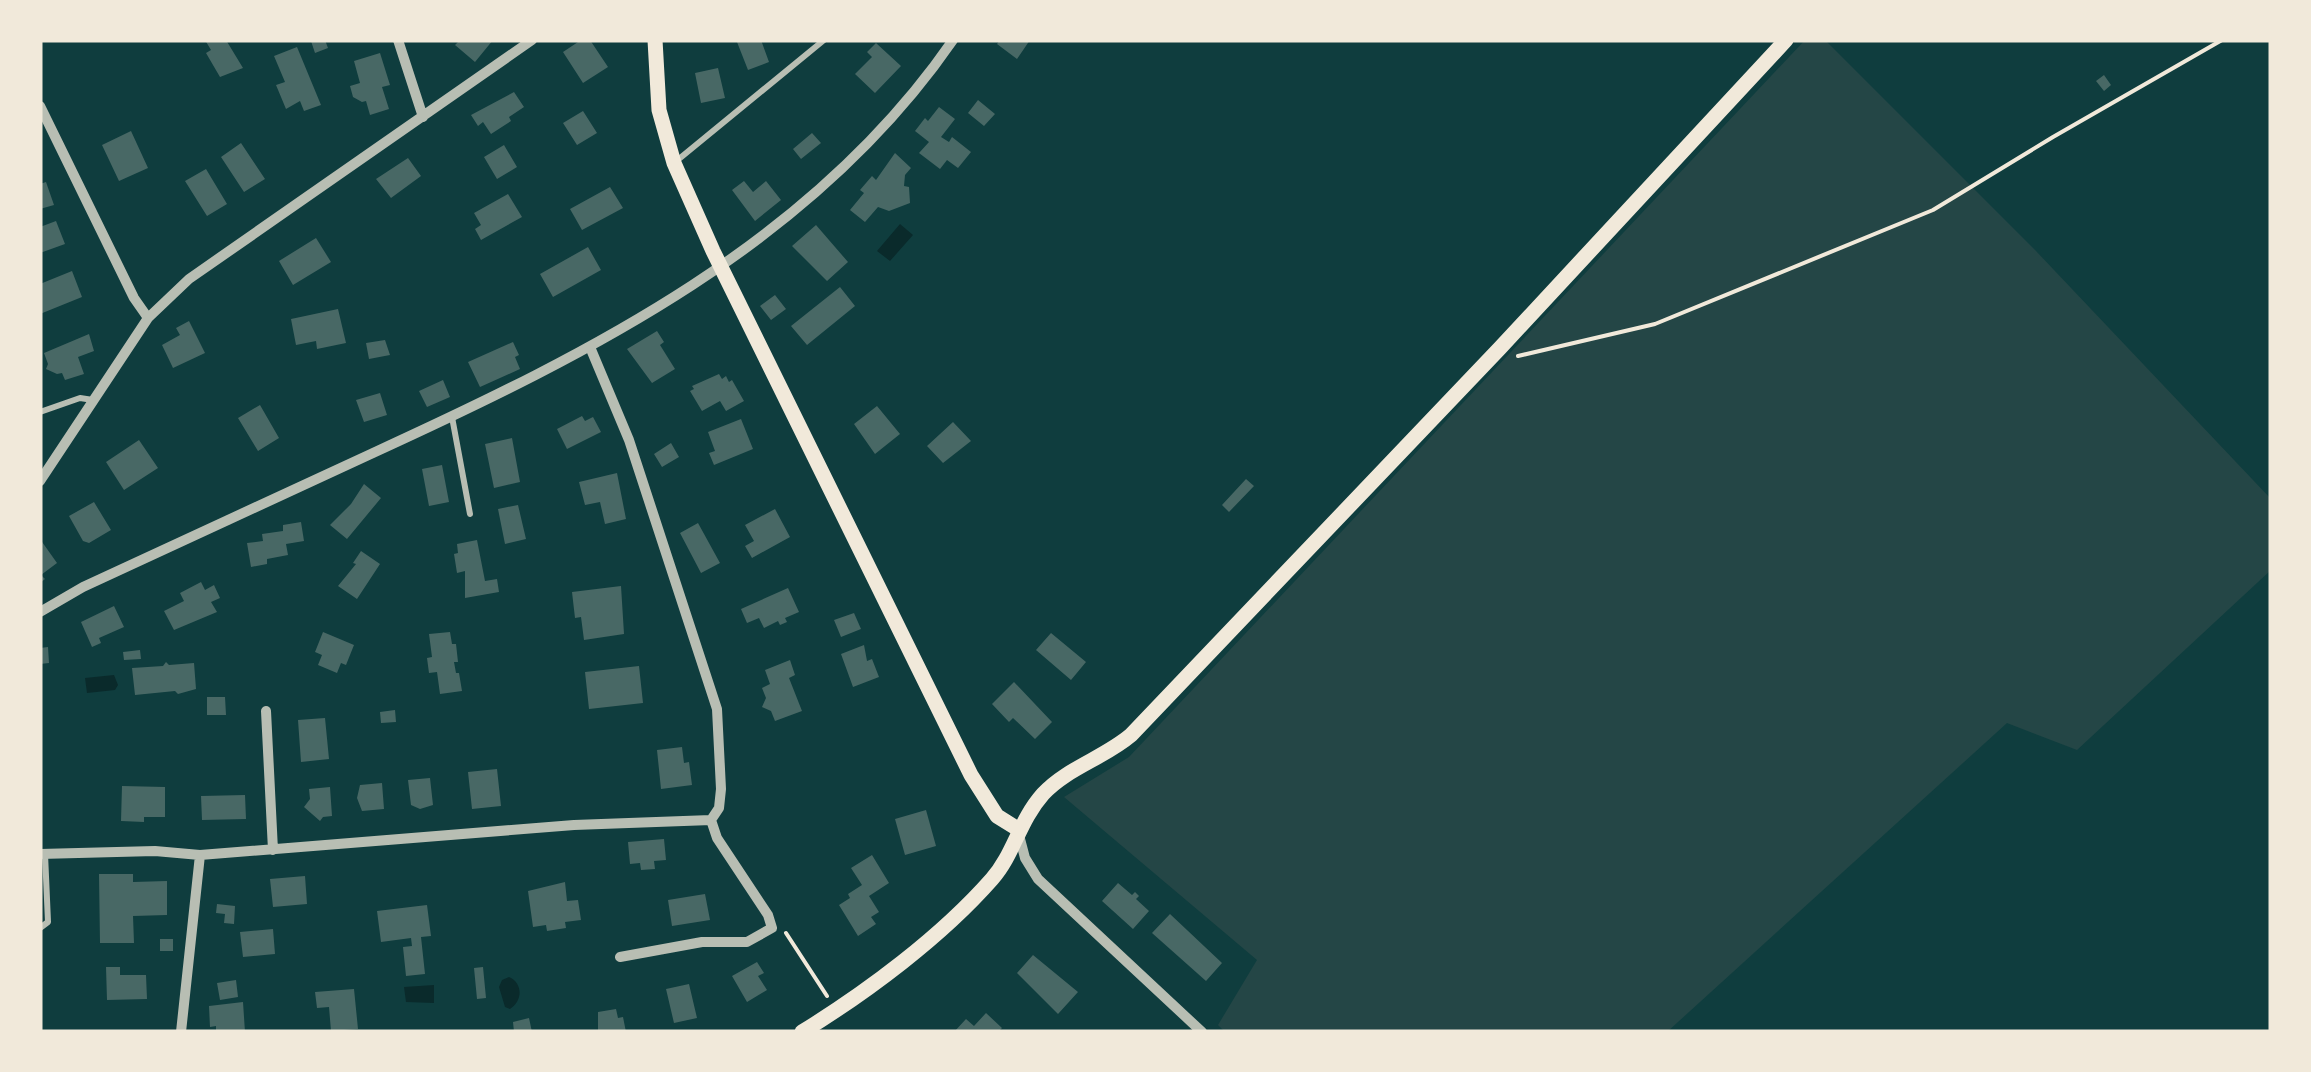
<svg xmlns="http://www.w3.org/2000/svg" width="2311" height="1072" viewBox="0 0 2311 1072" font-family="Poppins,sans-serif">
<rect width="100%" height="100%" fill="#0f3d3e"/>
<path fill="#244646" d="M1805,40H1825L2036,251L2271,499V570L2077,750L2007,723L1667,1032H1225L1218,1025L1257,960L1064,797L1129,757Z"/>
<path fill="#0a2a2b" d="M900,224L913,235L890,261L877,251Z
M114,675L118,685L115,690L87,693L85,678Z
M509,977C523,983 523,1001 510,1009L505,1007L499,987L502,980Z
M434,985V1003L406,1002L404,987Z"/>
<path fill="#486865" d="M205,40H226L243,68L220,77L206,53L211,50Z
M325,40L328,48L315,53L311,41Z
M460,40H493L475,62L455,45Z
M581,40H590L608,67L583,83L563,52Z
M742,40H761L769,62L748,70L737,42Z
M1000,40H1030L1017,59L997,44Z
M876,43L901,66L875,93L855,74L872,57L867,52Z
M297,47L321,105L304,111L300,101L286,109L276,85L285,82L274,56Z
M380,53L390,85L382,87L389,109L370,115L366,101L362,102L353,97L350,86L360,83L354,61Z
M718,68L725,98L701,103L695,73Z
M2104,75L2111,85L2104,91L2096,81Z
M514,92L524,107L509,117L511,121L491,134L483,122L478,126L471,115Z
M978,100L995,114L984,126L968,113Z
M939,107L955,119L941,137L949,142L952,137L971,152L958,168L947,160L940,169L919,153L929,142L915,131L925,118L928,121Z
M583,111L597,133L577,145L563,123Z
M131,131L148,168L119,181L102,145Z
M812,133L821,143L801,159L793,149Z
M241,143L265,179L244,192L221,157Z
M504,145L517,167L497,179L484,157Z
M895,153L911,168L905,175L904,186L909,187L910,203L889,211L878,207L865,222L850,210L864,193L860,190L872,176L876,180Z
M408,158L421,176L391,198L376,179Z
M206,169L227,204L207,216L185,181Z
M744,181L753,192L766,181L781,200L755,221L732,190Z
M46,182L54,205L40,209V184Z
M610,187L623,208L582,230L570,209Z
M508,194L522,217L481,240L475,229L481,225L474,213Z
M56,221L65,244L40,253V227Z
M816,225L848,262L827,281L792,246Z
M316,238L331,262L293,285L279,261Z
M588,247L601,270L553,297L540,274Z
M72,271L82,297L40,314V284Z
M840,287L855,306L807,345L791,326Z
M775,295L786,309L771,320L760,306Z
M338,309L346,343L317,349L316,341L296,345L291,319Z
M189,321L205,353L173,368L162,345L180,335L176,328Z
M657,331L664,342L660,345L675,369L652,383L627,349Z
M89,334L94,351L78,357L84,374L65,380L62,373L57,374L46,369L48,364L44,353Z
M385,340L390,355L369,359L366,343Z
M513,342L519,355L515,357L520,369L480,387L468,362Z
M719,374L722,379L726,376L729,382L732,380L744,401L726,411L720,401L702,411L690,391L694,389L692,386Z
M443,380L450,397L427,407L419,391Z
M380,393L387,415L364,422L356,400Z
M260,405L279,438L258,451L238,418Z
M877,406L900,434L875,454L854,424Z
M582,416L585,421L593,417L601,432L567,449L557,429Z
M741,419L753,449L714,465L709,453L715,451L708,432Z
M953,422L971,441L943,463L927,446Z
M512,438L520,482L494,488L485,444Z
M139,440L158,468L124,490L106,462Z
M671,443L679,457L662,467L654,454Z
M442,465L449,502L429,506L422,469Z
M617,473L626,519L605,524L600,502L585,505L579,482Z
M1246,479L1254,486L1229,512L1222,505Z
M364,484L381,498L347,539L330,525L351,504Z
M94,502L111,530L89,543L83,541L69,516Z
M518,505L526,539L505,544L498,509Z
M775,509L790,537L752,558L745,546L754,541L745,525Z
M301,522L304,541L286,544L288,555L267,559V564L251,567L247,543L263,541L262,534L283,531V525Z
M698,523L720,563L701,573L680,533Z
M40,539L57,563L41,575L45,579L40,583Z
M477,540L485,581L497,579L499,592L465,598V571L457,573L454,554L458,553L457,544Z
M361,551L380,564L357,599L338,586L356,564L353,563Z
M201,582L205,590L214,585L220,598L211,602L217,612L174,630L164,611L184,601L180,593Z
M621,586L624,634L584,640L581,617L575,618L572,592Z
M788,588L799,612L785,618L787,622L780,625L778,621L764,628L759,618L747,623L741,609Z
M114,606L124,627L99,638L101,643L92,647L81,622Z
M854,613L861,629L841,637L834,620Z
M323,632L354,645L346,665L341,663L337,673L318,665L322,655L315,652Z
M450,632L452,644H456L458,662H454L456,673H459L462,691L440,694L437,672L429,673L427,658L432,657L429,634Z
M1051,633L1086,662L1071,680L1036,650Z
M864,645L867,661L872,659L879,677L853,687L841,654Z
M48,647L49,663L40,664V648Z
M140,650L141,659L124,660L123,652Z
M790,660L795,675L789,678L802,711L775,721L771,711L762,707L766,698L762,688L770,684L765,670Z
M166,662L169,665L194,663L196,689L178,694L175,691L135,695L132,668L163,666Z
M639,666L643,703L589,709L585,672Z
M1014,682L1052,722L1035,739L1013,718L1009,722L992,704Z
M207,697H225L226,715H207Z
M395,710L396,722L381,723L380,712Z
M325,718L329,759L301,762L298,720Z
M682,747L684,763L689,762L692,785L661,789L657,750Z
M497,769L501,806L472,809L468,772Z
M430,778L433,805L420,809L411,805L408,780Z
M382,783L384,809L362,811L357,798L360,785Z
M122,786L165,787V817H144V822L121,821Z
M330,787L332,816L323,817L320,821L304,807L310,799L309,789Z
M245,795L246,819L202,820L201,796Z
M926,810L936,846L905,855L895,819Z
M664,839L666,860L654,861L655,869L641,870L640,863L630,864L628,842Z
M872,855L889,883L869,896L879,912L871,917L876,924L858,936L839,905L850,898L848,894L862,885L851,868Z
M99,874H133V882L167,881V915L133,916L134,943H100Z
M305,876L307,904L273,907L270,879Z
M565,882L567,901L578,900L581,920L565,922L566,928L547,931L546,925L533,927L528,891Z
M1118,883L1132,895L1135,892L1139,896L1136,899L1149,911L1133,929L1102,901Z
M705,894L710,920L672,926L668,900Z
M217,904L235,906L234,924L224,923L225,914L216,913Z
M427,905L431,936L421,937L425,974L406,976L403,947L412,946L411,938L381,942L377,911Z
M1170,914L1222,963L1206,981L1152,933Z
M273,929L275,954L243,957L240,932Z
M160,939H173V951H160Z
M1033,955L1078,992L1058,1014L1017,973Z
M757,962L764,973L758,976L767,990L747,1002L732,976Z
M106,967H120V975H146L147,999L107,1000Z
M483,967L486,998L477,999L474,968Z
M236,980L238,997L220,1000L217,983Z
M689,984L697,1018L674,1023L666,989Z
M354,989L358,1029L331,1031L329,1007L317,1008L315,992Z
M243,1002L245,1032H216V1026L210,1027L209,1006Z
M616,1009L618,1018L623,1017L626,1032H598V1012Z
M986,1013L1002,1028L998,1032H954L966,1019L974,1026Z
M529,1018L532,1032H514L513,1022Z"/>
<g fill="none" stroke-linecap="round" stroke-linejoin="round">
<path stroke="#f1e9da" stroke-width="4" d="M1518,356L1655,324L1933,210L2053,137L2222,40
M786,933L827,996"/>
<path stroke="#b8beb3" stroke-width="6" d="M674,163L824,40
M40,412L80,398L93,400
M452,417L470,514
M40,928L48,922L45,854"/>
<path stroke="#b8beb3" stroke-width="10" d="M398,40L423,117
M40,106L134,298L148,318
M590,347L629,440L717,709L721,789L719,808L711,820L717,838L768,915L772,928L747,942H702L620,957
M40,481L148,318L189,279L532,40
M40,612L83,587C180,542 276,498 373,453C591,353 813,243 953,40
M266,711L273,850
M1019,835L1025,858L1038,879L1202,1032
M40,854L155,851L200,855L574,825L711,820
M181,1032L200,855"/>
<path stroke="#f1e9da" stroke-width="15" d="M655,40L659,110L674,163L713,251L971,775L997,816L1018,829
M802,1032C867,992 941,937 992,879C1014,854 1019,821 1043,794C1067,768 1104,758 1131,735L1500,348L1786,40"/>
</g>
<rect width="2311" height="1072" fill="none" stroke="#f1e9da" stroke-width="85"/>
</svg>
